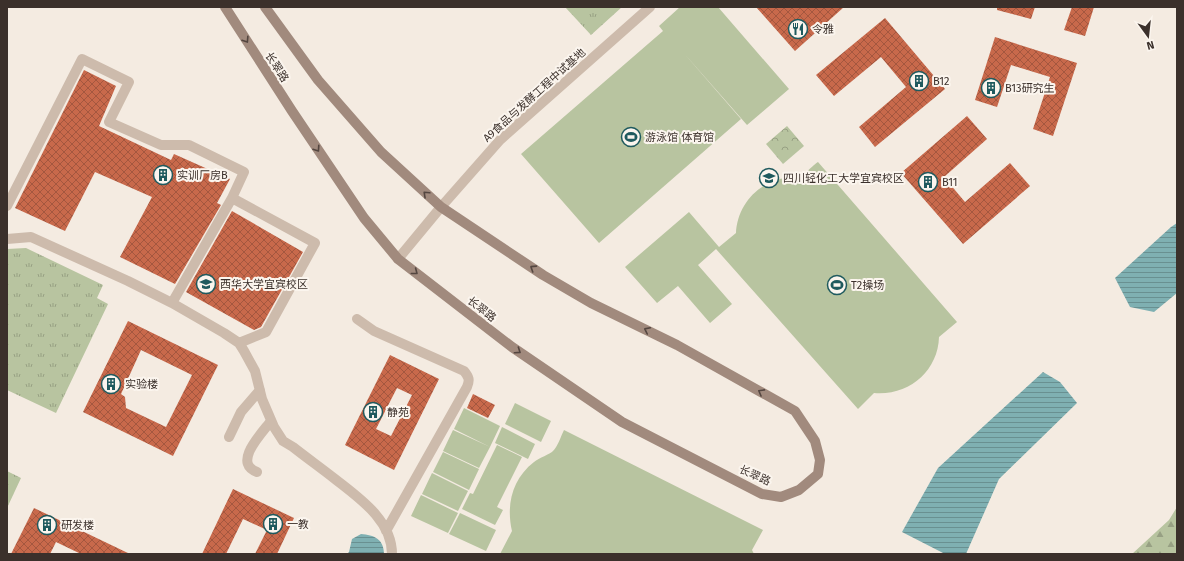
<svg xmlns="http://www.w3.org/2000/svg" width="1184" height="561" viewBox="0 0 1184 561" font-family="'Fira Sans','Noto Sans SC',sans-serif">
<defs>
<pattern id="grass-tufts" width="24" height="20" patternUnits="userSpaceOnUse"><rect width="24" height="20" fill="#b8c4a0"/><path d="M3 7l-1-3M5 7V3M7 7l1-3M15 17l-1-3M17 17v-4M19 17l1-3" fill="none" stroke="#97a083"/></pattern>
<pattern id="forest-firs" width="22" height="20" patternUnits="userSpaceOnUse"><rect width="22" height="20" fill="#b8c4a0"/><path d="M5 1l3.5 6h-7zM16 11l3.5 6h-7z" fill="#97a083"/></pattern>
<pattern id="park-crowns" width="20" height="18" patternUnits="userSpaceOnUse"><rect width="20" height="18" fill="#b8c4a0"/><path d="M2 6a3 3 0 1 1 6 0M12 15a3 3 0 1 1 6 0" fill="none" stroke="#97a083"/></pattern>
<pattern id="water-rules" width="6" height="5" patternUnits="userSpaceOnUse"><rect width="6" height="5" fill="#7fb0b2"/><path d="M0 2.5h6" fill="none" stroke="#699091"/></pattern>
<pattern id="building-cross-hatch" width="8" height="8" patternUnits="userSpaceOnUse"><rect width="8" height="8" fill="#c8694b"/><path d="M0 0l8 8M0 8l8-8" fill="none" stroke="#a4573f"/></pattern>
</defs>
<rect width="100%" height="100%" fill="#f4ebe1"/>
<path fill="url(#grass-tufts)" d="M565,7H622L591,35Z
M26,248L103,285L97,298L108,304L56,413L7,390V249Z
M7,471L21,478L7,508Z"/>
<path fill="url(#forest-firs)" d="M1177,507V554H1132L1169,520Z"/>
<path fill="url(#park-crowns)" d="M787,126L804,146L783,164L766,144Z"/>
<path fill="#b8c4a0" d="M680,7H718L789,89L747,125L682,51L741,119L599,243L521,154L663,31L659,26Z
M818,162L957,322L939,337C938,371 909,396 874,393L858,409L716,249L698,265L732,304L710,323L678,286L657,303L625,267L689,212L719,247L736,233C737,209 753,187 777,180C782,178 787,178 792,178C795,177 797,178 799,178C802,177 814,164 818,162Z
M515,403L551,421L541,442L505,424Z
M464,408L500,426L490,447L454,429Z
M502,427L535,444L528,459L495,443Z
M453,430L490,447L479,468L443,451Z
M564,430L763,530L752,550L754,554H500L512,531C506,505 512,479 534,462C539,458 550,454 553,451C558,446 561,436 564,430Z
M497,445L522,457L497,507L503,510L495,525L462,509L470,493L473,494Z
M443,452L479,469L469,490L433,472Z
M432,473L468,491L458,511L422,494Z
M421,495L458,513L448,533L411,516Z
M460,513L496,530L486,551L449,534Z"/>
<path fill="url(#water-rules)" d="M1177,223V293L1154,312L1130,307L1115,278L1171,227Z
M1043,372L1060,382L1077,403L999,479L966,554H945L902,532L938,468Z
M361,534C374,535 384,539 384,554H347L349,552L352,539Z"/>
<path fill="url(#building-cross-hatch)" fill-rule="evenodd" d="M756,7H844L795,51Z
M997,7H1035L1031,19L997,10Z
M1072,7H1094L1085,36L1064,30Z
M885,18L945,89L875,147L859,127L906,87L881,57L834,96L816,75Z
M995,37L1077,63L1053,136L1033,129L1050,77L1011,65L997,107L975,100Z
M84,70L116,86L99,126L171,160L174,154L230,179L217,203L221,205L175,284L120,257L152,197L95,172L65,231L15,208Z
M967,116L987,139L944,177L965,202L1010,163L1030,186L963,244L901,173Z
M232,211L303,252L261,327L254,330L186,292Z
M128,321L218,365L173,456L83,412ZM141,350L192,375L166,427L126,408L125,397L121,394Z
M390,355L439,379L394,470L345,445ZM397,388L412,395L391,436L376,429Z
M473,394L495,405L488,418L467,408Z
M233,489L294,518L277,554H255L267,530L243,519L226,554H202Z
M34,508L130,554H81L56,542L50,554H11Z"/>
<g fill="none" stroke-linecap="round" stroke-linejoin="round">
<path stroke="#cdbbac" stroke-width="10" d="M7,206L82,59L129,82L109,122L161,145H189L244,172L232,198L315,243L266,332L239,343
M7,239L31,237L128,281L172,303L224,333L239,343L244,351L255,371L262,399L274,427L283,441L293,447C307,458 321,468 335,479C359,498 392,520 392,554
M398,259L441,207L500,140L650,7
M172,303L232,198
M357,319L374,331L464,371C469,377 470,380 467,387L386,531
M229,437L241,412L260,390
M257,472C232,463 262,433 271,421"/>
<path stroke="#a18a7d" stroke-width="10" d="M225,7L292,111L364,218L398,259L512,347L622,422L762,494L781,497L799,490L818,474L820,460L815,441L795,411L677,345L591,303L543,275L441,207L381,152L318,80L265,7"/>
</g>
<defs><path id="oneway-chevron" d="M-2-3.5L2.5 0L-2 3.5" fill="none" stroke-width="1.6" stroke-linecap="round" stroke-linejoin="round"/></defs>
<g stroke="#544640">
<use href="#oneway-chevron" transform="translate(246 40) rotate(57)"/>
<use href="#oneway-chevron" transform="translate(317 149) rotate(56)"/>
<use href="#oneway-chevron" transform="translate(426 194) rotate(-137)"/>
<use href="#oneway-chevron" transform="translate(533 268) rotate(-147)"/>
<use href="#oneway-chevron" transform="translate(415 272) rotate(38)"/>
<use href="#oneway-chevron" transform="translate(647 330) rotate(-154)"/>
<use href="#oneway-chevron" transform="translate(518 351) rotate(34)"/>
<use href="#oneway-chevron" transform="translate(761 392) rotate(-151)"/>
</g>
<defs>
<symbol id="restaurant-ring" viewBox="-11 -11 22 22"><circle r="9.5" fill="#fbf5ee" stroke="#1f5a5e" stroke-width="1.5"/><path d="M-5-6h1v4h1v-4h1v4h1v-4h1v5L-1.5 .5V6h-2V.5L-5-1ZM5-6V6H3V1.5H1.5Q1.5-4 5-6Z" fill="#1f5a5e"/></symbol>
<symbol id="building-ring" viewBox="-11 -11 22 22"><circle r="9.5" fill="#fbf5ee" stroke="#1f5a5e" stroke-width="1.5"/><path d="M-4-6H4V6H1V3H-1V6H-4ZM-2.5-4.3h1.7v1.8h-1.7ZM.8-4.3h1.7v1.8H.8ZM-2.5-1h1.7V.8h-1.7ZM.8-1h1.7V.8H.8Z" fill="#1f5a5e"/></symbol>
<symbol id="stadium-ring" viewBox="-11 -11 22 22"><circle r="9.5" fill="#fbf5ee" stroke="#1f5a5e" stroke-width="1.5"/><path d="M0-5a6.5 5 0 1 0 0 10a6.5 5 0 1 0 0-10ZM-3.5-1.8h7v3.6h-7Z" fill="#1f5a5e"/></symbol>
<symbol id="university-ring" viewBox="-11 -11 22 22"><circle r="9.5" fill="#fbf5ee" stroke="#1f5a5e" stroke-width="1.5"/><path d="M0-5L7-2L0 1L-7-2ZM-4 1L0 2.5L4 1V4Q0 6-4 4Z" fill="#1f5a5e"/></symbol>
</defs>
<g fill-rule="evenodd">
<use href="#restaurant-ring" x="787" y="18" width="22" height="22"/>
<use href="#building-ring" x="908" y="70" width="22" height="22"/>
<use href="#building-ring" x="980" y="77" width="22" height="22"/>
<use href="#stadium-ring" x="620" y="126" width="22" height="22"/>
<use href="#building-ring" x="152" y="164" width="22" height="22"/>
<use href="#university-ring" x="758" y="167" width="22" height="22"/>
<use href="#building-ring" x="917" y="171" width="22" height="22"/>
<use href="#university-ring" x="195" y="273" width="22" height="22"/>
<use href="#stadium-ring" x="826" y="274" width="22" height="22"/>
<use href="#building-ring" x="100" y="373" width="22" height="22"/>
<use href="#building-ring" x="362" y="401" width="22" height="22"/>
<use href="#building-ring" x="262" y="513" width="22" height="22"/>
<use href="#building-ring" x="36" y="514" width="22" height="22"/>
</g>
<g text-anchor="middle" stroke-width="4" stroke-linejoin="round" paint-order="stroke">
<g font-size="11" fill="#3b302b" stroke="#fbf5ee" text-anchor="start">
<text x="812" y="33">令雅</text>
<text x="933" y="85">B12</text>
<text x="1005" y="92">B13研究生</text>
<text x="645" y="141">游泳馆 体育馆</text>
<text x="177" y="179">实训厂房B</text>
<text x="783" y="182">四川轻化工大学宜宾校区</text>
<text x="942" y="186">B11</text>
<text x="220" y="288">西华大学宜宾校区</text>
<text x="851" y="289">T2操场</text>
<text x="125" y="388">实验楼</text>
<text x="387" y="416">静苑</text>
<text x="287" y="528">一教</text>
<text x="61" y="529">研发楼</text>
</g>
<g font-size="11" fill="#3b302b" stroke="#fbf5ee">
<text transform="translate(277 67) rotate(57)" y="4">长翠路</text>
<text transform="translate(534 95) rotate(-42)" y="4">A9食品与发酵工程中试基地</text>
<text transform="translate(482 309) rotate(38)" y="4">长翠路</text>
<text transform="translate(755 475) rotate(24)" y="4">长翠路</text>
</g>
</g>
<rect width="1184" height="561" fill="none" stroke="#3b302b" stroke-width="16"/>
<g transform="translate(1148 36) rotate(165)" stroke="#fbf5ee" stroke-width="3" paint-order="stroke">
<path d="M0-3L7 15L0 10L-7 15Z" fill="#3b302b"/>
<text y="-6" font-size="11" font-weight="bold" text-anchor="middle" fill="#3b302b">N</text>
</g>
</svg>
